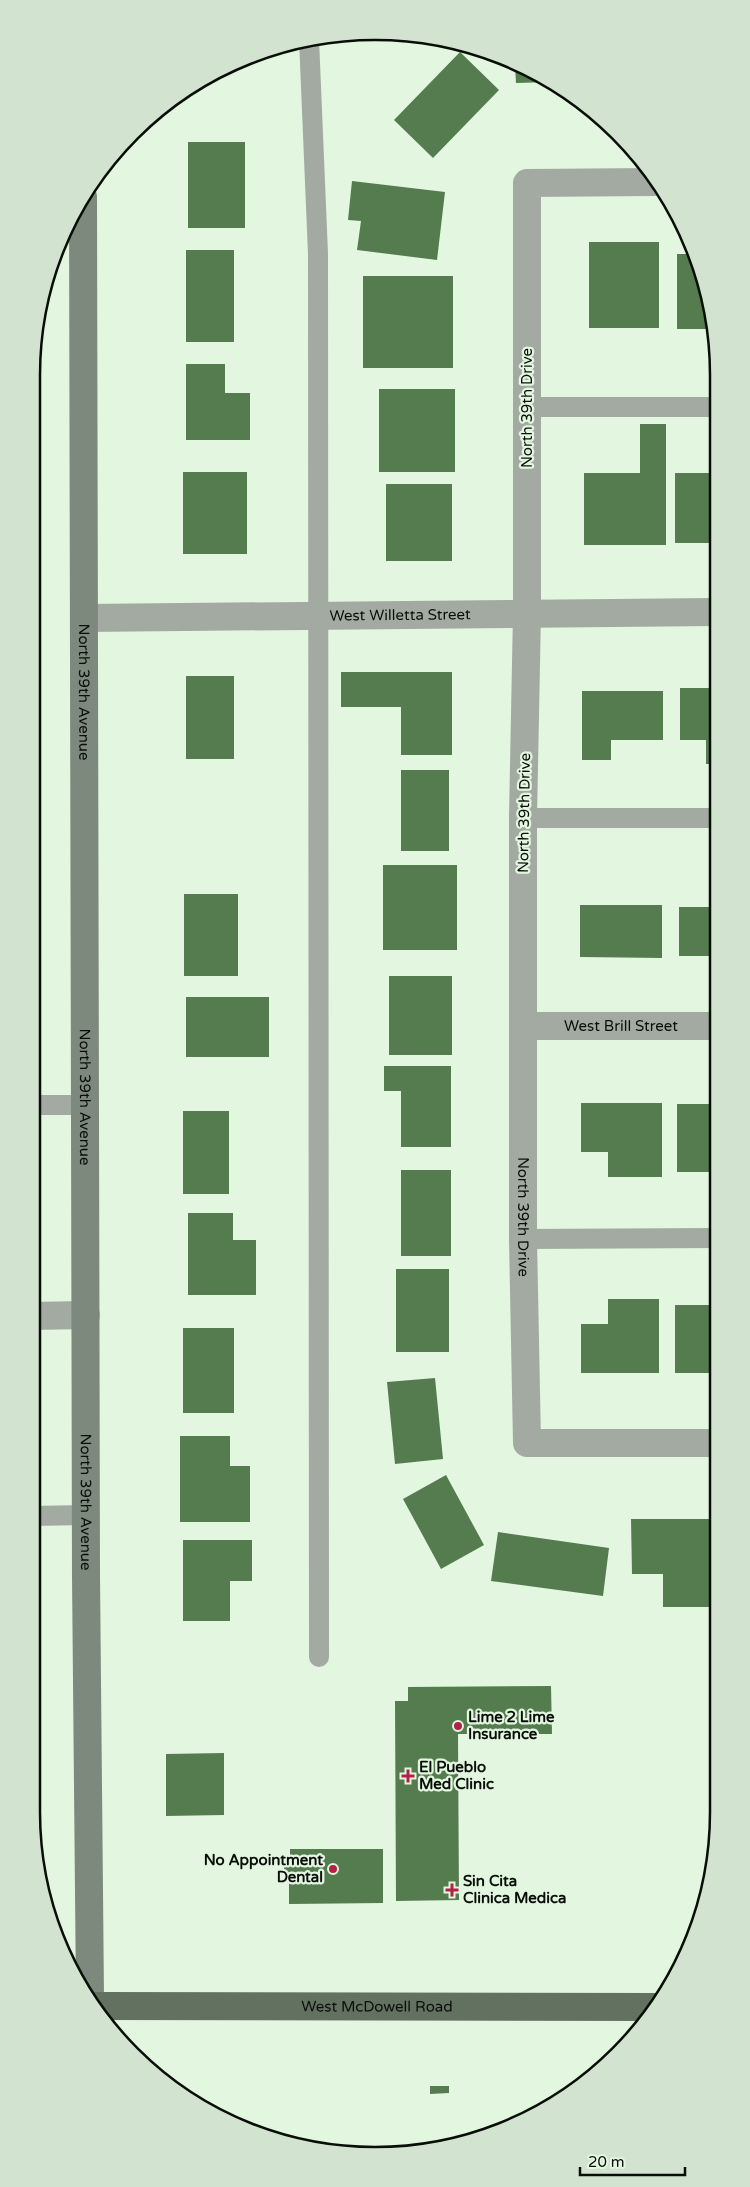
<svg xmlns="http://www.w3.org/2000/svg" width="750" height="2187" viewBox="0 0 750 2187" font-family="'Varela Round',sans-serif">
<rect width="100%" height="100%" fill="#e3f6e0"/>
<path fill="#547c4f" d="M460,52L499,90L433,158L394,120Z
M515,66L551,82L516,83Z
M188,142H245V228H188Z
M352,181L445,192L437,260L357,250L361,221L348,220Z
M589,242H659V328H589Z
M186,250H234V342H186Z
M677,254H695L716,329H677Z
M363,276H453V368H363Z
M186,364H225V393H250V440H186Z
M379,389H455V472H379Z
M640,424H666V545H584V473H640Z
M183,472H247V554H183Z
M675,473H716V543H675Z
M386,484H452V561H386Z
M341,672H452V755H401V707H341Z
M186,676H234V759H186Z
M680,688H717V764H706V740H680Z
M582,691H663V740H611V760H582Z
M401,770H449V851H401Z
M383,865H457V950H383Z
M713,889H717V956H679V907H713Z
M184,894H238V976H184Z
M580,905H662V958L580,957Z
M389,976H452V1055H389Z
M186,997H269V1057H186Z
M384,1066H451V1147H401V1091H384Z
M581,1103H662V1177H608V1152H581Z
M677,1104H717V1172H677Z
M183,1111H229V1194H183Z
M401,1170H451V1256H401Z
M188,1213H233V1240H256V1295H188Z
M396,1269H449V1352H396Z
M608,1299H659V1373H581V1324H608Z
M675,1305H718V1373H675Z
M183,1328H234V1413H183Z
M435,1378L443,1459L395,1464L387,1382Z
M180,1436H230V1466H250V1522H180Z
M446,1475L484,1545L441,1569L403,1499Z
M631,1519H712L713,1607H663V1574H632Z
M498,1532L609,1548L603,1596L491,1581Z
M183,1540H252V1581H230V1621H183Z
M551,1686L552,1734H458L459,1900L396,1901L395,1701H408V1687Z
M224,1753V1815L166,1816V1754Z
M290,1849H383V1903L289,1904V1878H284V1860H290Z
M430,2086H449V2093L430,2094Z"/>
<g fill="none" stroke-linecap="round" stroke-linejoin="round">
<path stroke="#a2aaa1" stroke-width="20" d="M309,39L318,254L319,1657
M527,407H716
M523,818H717
M31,1105H85
M523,1239L718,1238
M31,1516L86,1515"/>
<g stroke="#a2aaa1" stroke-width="28">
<path id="s1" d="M654,182L527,183V612L523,818V1239L527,1443H718"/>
<path id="s2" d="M84,618L716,612"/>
<path id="s3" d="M523,1026H717"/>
<path d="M31,1316L86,1315"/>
</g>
<path stroke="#7d897c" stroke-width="28" id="s4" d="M83,197L86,1576L90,1996"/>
<path stroke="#637161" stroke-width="28" id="s5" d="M96,2006L657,2007"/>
</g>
<g fill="#b32147" stroke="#e3f6e0" stroke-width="2">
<circle cx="458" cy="1726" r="5"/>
<path d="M405.5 1768.5h5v5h5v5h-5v5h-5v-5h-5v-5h5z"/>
<circle cx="333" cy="1869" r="5"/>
<path d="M449.5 1882.5h5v5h5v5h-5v5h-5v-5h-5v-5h5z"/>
</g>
<g text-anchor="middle" stroke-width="4.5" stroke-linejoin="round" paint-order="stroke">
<g font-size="15" fill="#090f08" stroke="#e3f6e0">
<text transform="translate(527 408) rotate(-90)" y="5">North 39th Drive</text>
<text dy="5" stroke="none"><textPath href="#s2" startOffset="316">West Willetta Street</textPath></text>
<text dy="5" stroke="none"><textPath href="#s4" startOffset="495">North 39th Avenue</textPath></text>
<text transform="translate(524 813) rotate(-89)" y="5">North 39th Drive</text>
<text dy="5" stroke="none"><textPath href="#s3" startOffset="98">West Brill Street</textPath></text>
<text dy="5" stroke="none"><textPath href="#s4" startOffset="900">North 39th Avenue</textPath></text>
<text dy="5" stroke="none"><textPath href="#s1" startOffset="1161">North 39th Drive</textPath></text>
<text dy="5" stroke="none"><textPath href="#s4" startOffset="1305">North 39th Avenue</textPath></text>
<text dy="5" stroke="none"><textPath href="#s5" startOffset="281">West McDowell Road</textPath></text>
</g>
<g font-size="15" font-weight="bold" fill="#090f08" stroke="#e3f6e0" text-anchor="start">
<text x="468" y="1722">Lime 2 Lime<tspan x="468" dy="17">Insurance</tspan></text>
<text x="419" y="1772">El Pueblo<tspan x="419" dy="17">Med Clinic</tspan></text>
<text x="323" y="1865" text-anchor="end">No Appointment<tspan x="323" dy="17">Dental</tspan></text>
<text x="463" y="1886">Sin Cita<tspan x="463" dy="17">Clinica Medica</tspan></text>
</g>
</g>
<path d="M0 0H750V2187H0ZM375 40H375A335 335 0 0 1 710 375V1812A335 335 0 0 1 375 2147H375A335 335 0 0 1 40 1812V375A335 335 0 0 1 375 40Z" fill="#d2e4cf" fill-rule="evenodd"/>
<path fill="none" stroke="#090f08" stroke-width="2.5" d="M375 40H375A335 335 0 0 1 710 375V1812A335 335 0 0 1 375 2147H375A335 335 0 0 1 40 1812V375A335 335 0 0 1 375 40Z"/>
<path d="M580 2167v8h105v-8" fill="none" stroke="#090f08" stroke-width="2.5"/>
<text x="588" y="2167" font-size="15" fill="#090f08" stroke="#e3f6e0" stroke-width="4" paint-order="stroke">20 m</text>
</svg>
